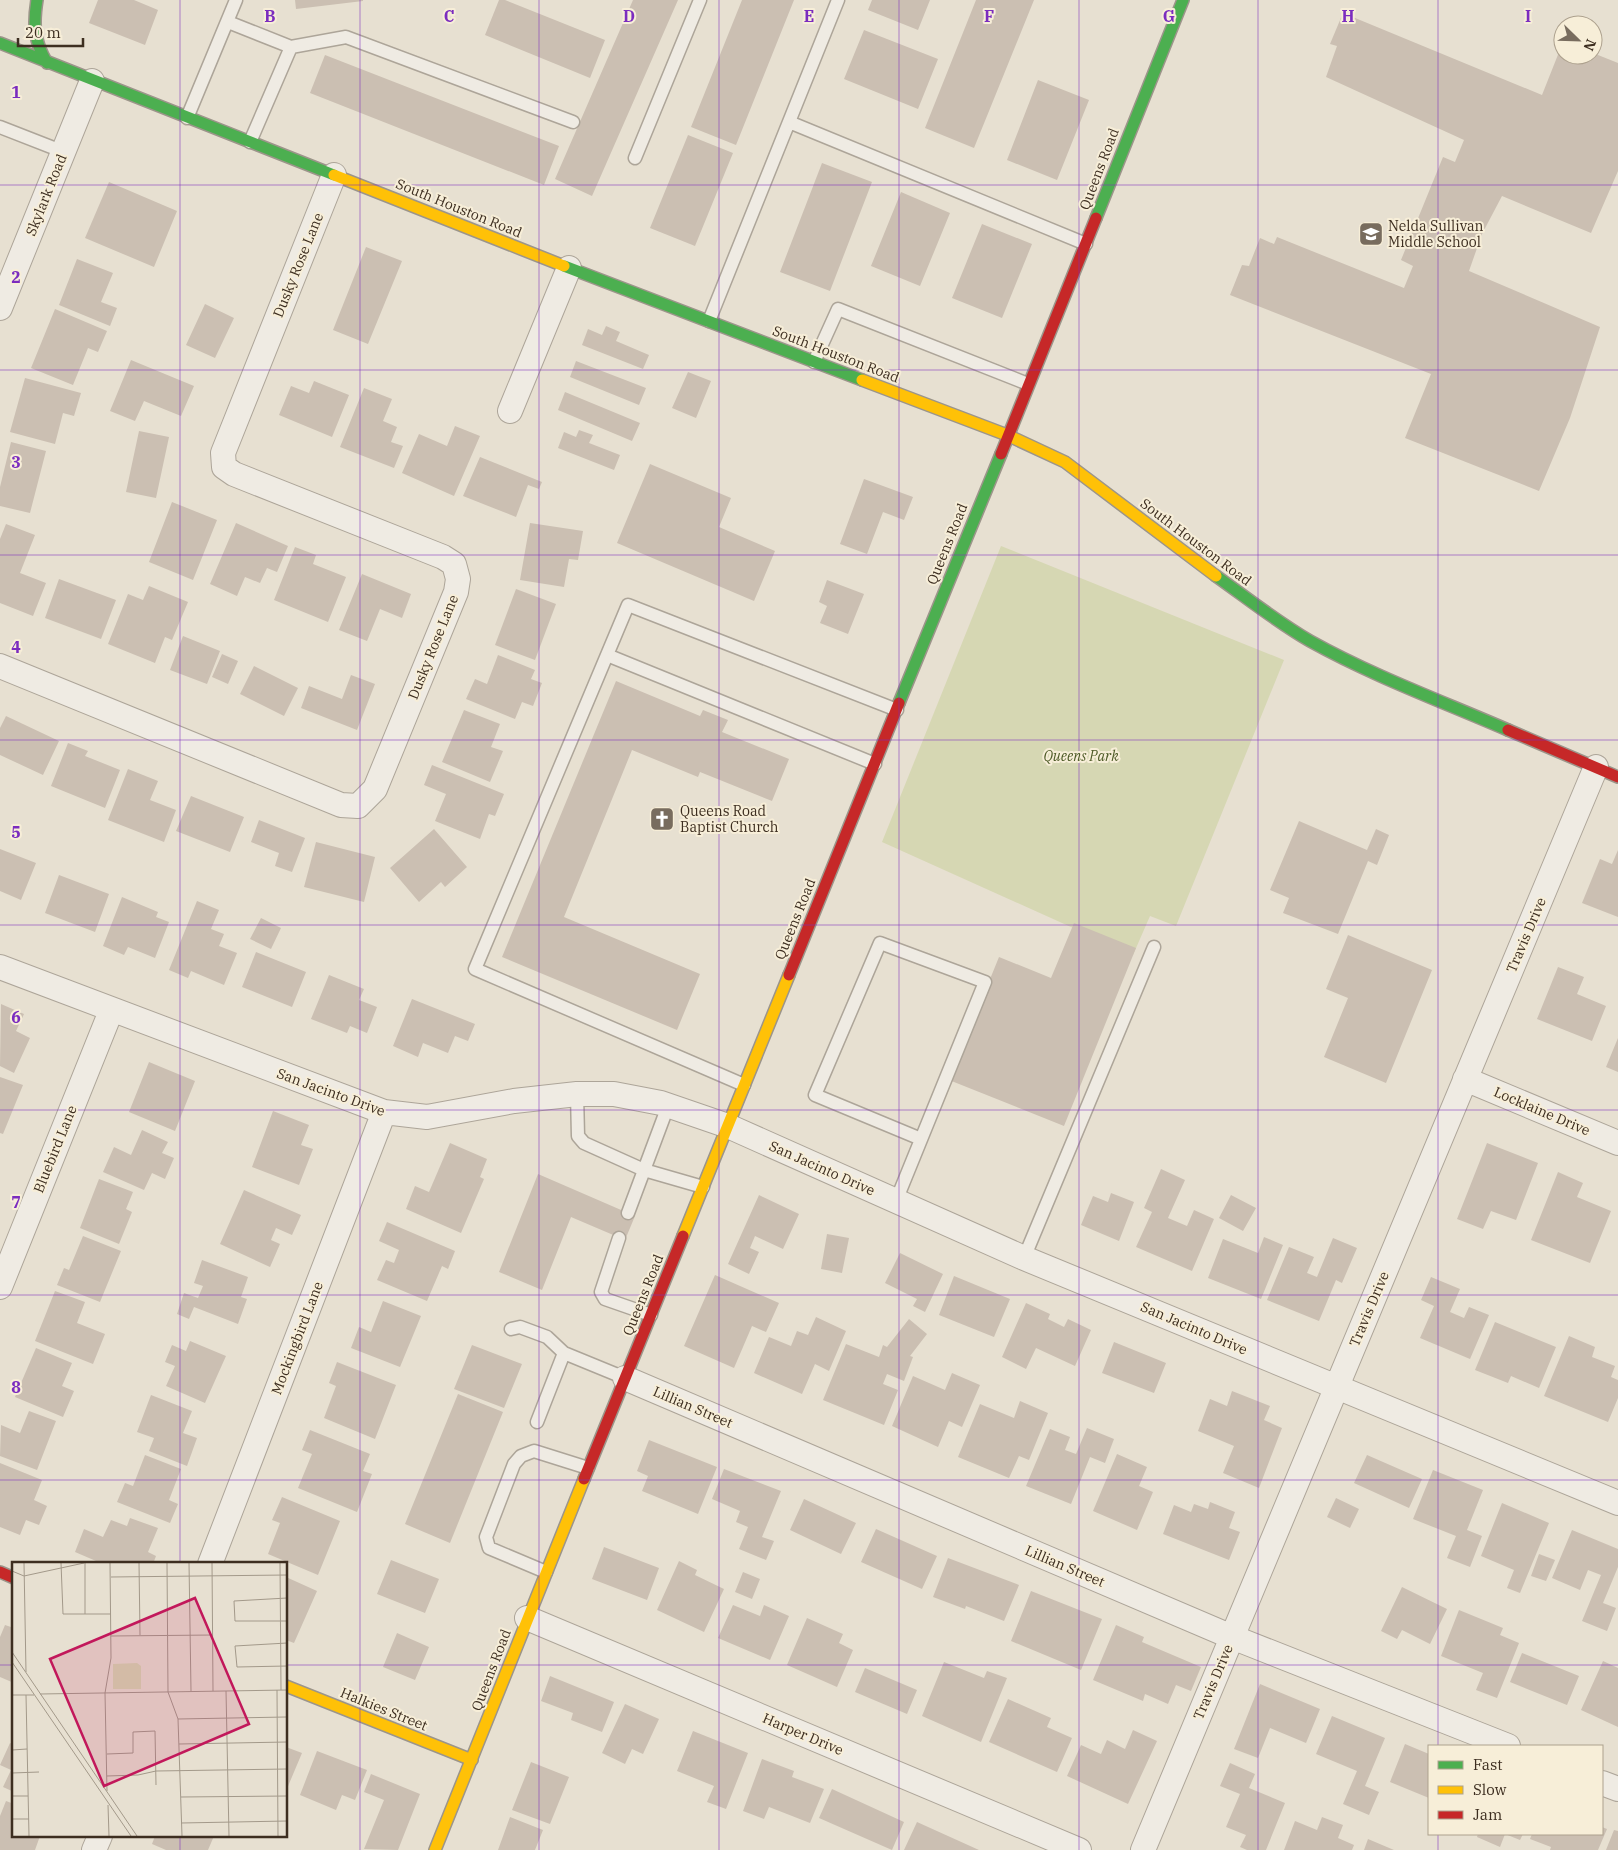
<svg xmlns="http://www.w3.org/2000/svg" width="1618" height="1850" viewBox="0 0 1618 1850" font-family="'IBM Plex Serif',serif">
<rect width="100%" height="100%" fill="#e7e0d1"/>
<path fill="#d6d7b3" d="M1001,546L1284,660L1176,926L1150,916L1133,955L882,842Z"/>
<path fill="#cbbfb2" d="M98,0H134L158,10L145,45L89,23Z
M295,0H363V1L296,9Z
M499,0H505L605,40L590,78L485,35Z
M633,0H678L592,196L555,179Z
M742,0H794L736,145L691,127Z
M872,0H930L918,30L868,10Z
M976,0H1034L974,148L925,128Z
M1343,13L1542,95L1563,42V55H1593V53L1618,63V171L1591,233L1502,196L1482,234L1469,271L1600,327L1570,418L1539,491L1405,438L1431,374L1230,295L1242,265L1249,266L1260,238L1274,244L1277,237L1404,288L1413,266L1401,260L1443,157L1455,162L1464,140L1326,77L1337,46L1330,44Z
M864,30L938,59L918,109L844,79Z
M325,55L559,146L544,185L310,93Z
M1038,80L1089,100L1057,180L1007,160Z
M688,135L733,153L695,246L650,228Z
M822,163L872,182L830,291L780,272Z
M109,182L177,211L154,267L85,238Z
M901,192L950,213L920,286L871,266Z
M982,224L1032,244L1002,318L952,298Z
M366,247L402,261L368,344L333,330Z
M77,259L113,273L101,302L117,308L110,326L59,305Z
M205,304L234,318L215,358L186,345Z
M55,309L107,331L98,352L88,348L73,385L31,368Z
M606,326L620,332L616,341L649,355L643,369L582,345L588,329L602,335Z
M131,360L194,386L181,416L144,401L135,421L110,411Z
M576,361L646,388L639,405L570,377Z
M688,372L711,381L696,418L672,408Z
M25,378L81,393L74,416L63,413L55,444L10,432Z
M314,381L349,395L332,437L279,415L291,386L309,393Z
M364,388L392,399L383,421L397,427L391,442L403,446L394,468L340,447Z
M565,392L640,423L632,441L558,410Z
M455,426L480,436L454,496L402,473L419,434L447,446Z
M579,430L593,435L589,443L620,455L614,470L558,448L564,432L576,437Z
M139,431L169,437L156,498L126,492Z
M11,442L46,451L30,513L0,506V487Z
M480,457L542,482L539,489L528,485L516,517L463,496Z
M650,464L731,498L719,527L775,551L754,601L617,543Z
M864,479L913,497L904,520L883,512L867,554L840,544Z
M172,502L217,520L193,580L149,562Z
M236,523L288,546L277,572L267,568L260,583L245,577L237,596L210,584Z
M530,523L583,531L578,560L569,559L564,587L520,580Z
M6,524L35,535L20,573L46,583L33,616L0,603V539Z
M295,547L316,555L313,564L346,577L328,622L274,600Z
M362,574L411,594L402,618L380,609L367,641L339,630Z
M59,579L116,600L101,639L45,618Z
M827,580L864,594L848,634L820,623L827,606L819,602Z
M149,586L188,602L172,640L165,637L155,663L108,644L128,594L143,600Z
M516,589L556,604L535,660L495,645Z
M183,636L220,651L207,684L170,670Z
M222,654L238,661L228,684L212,677Z
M498,655L535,670L531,679L542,683L533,706L522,702L515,719L466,699L475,679L487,684Z
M254,666L298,688L284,716L240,694Z
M351,675L375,684L357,730L301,708L309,686L342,699Z
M616,681L700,716L703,710L728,720L722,732L789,759L772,801L700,772L698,777L632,750L564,917L700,974L677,1030L502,957Z
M464,710L500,724L491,747L503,751L490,782L442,762Z
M6,716L59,741L43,775L0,755V728Z
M68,743L88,751L85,756L120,770L105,808L51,786Z
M432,765L504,794L495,816L489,814L480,839L435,821L446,794L424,785Z
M128,769L158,781L150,800L176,810L164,842L108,820Z
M191,796L244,817L230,852L176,831Z
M259,820L305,838L292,872L275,866L279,853L251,842Z
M1299,821L1367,850L1376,829L1389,835L1377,865L1368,861L1338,934L1283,913L1289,898L1270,890Z
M434,829L467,867L445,887L441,882L419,902L390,868Z
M316,842L375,857L364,902L304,887Z
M0,849L36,863L21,900L0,891Z
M1618,850V917L1582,903L1600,859L1612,864Z
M59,875L109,894L95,932L45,913Z
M122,897L158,912L156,917L169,922L155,958L128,947L124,955L103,946Z
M197,901L219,910L211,929L224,934L219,946L237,953L224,985L191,971L188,978L169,970Z
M261,918L281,928L271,949L250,939Z
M1074,923L1136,948L1064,1126L949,1080L999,957L1051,978Z
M1348,935L1432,970L1386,1083L1324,1057L1348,998L1326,989Z
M256,952L306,972L292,1007L242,987Z
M1558,967L1584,977L1577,994L1606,1006L1592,1041L1537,1019Z
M329,975L364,989L359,1000L377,1007L367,1033L350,1026L347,1033L311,1019Z
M412,999L475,1024L468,1041L455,1036L448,1053L423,1043L418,1057L393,1046Z
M1,1004L24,1014L16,1031L30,1038L14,1073L0,1066Z
M1618,1038V1072L1606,1067Z
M149,1062L195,1081L175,1131L129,1112Z
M0,1077L23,1085L3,1134L0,1133Z
M273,1111L309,1125L301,1145L313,1149L299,1185L252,1167Z
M142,1130L168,1142L162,1153L174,1158L165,1179L152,1173L144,1190L103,1172L114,1147L131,1155Z
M450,1143L487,1159L480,1177L484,1179L461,1233L406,1209L415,1186L429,1192Z
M1487,1143L1538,1163L1516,1220L1491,1211L1483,1229L1457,1219Z
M1161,1169L1185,1180L1168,1218L1187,1226L1194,1210L1214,1219L1192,1271L1136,1247L1152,1212L1144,1208Z
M1558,1172L1583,1183L1577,1197L1611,1211L1590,1263L1531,1240Z
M538,1174L635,1216L625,1240L571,1217L542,1290L499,1272Z
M99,1179L133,1192L126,1209L132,1212L119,1244L80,1228Z
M244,1190L301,1215L292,1235L276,1228L271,1240L280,1244L270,1267L220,1244Z
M1111,1193L1134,1202L1119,1241L1081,1225L1093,1196L1108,1202Z
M759,1195L799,1214L783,1249L755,1236L750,1248L759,1252L749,1274L728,1264Z
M1231,1195L1256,1208L1243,1231L1219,1218Z
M387,1222L455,1251L448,1269L442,1266L427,1301L377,1280L386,1260L394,1263L399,1250L379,1241Z
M827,1234L849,1238L842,1273L821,1269Z
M83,1236L121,1251L100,1302L57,1285L64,1268L69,1270Z
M1264,1237L1283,1245L1261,1299L1208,1278L1223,1239L1258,1253Z
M1333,1238L1357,1248L1342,1283L1336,1280L1319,1321L1267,1300L1289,1247L1314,1257L1307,1273L1317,1277Z
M900,1253L943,1274L925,1312L913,1306L917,1299L885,1283Z
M202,1260L248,1277L241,1297L247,1299L238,1324L194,1307L189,1319L177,1314L184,1293L198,1298L203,1286L194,1283Z
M715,1275L779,1303L766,1332L752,1326L734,1368L684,1346Z
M954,1276L1010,1299L994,1337L939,1315Z
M1431,1277L1460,1289L1450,1312L1464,1318L1469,1307L1489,1315L1470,1359L1420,1338L1434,1306L1421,1300Z
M55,1291L85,1302L77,1323L105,1334L93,1364L35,1341Z
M383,1301L421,1316L400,1367L351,1348L359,1327L371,1332Z
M1026,1303L1050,1314L1048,1319L1064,1327L1068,1319L1091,1330L1075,1366L1036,1348L1026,1369L1002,1357Z
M816,1317L846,1331L829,1371L815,1364L802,1394L754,1373L769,1337L791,1346L797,1331L808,1335Z
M909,1319L927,1334L910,1356L913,1357L904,1381L887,1374L883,1384L898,1390L884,1425L823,1400L846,1344L879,1357L883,1345L887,1347Z
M1495,1322L1556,1347L1539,1388L1511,1376L1508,1383L1475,1370Z
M1569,1336L1595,1347L1592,1357L1615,1366L1611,1377L1618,1380V1398L1608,1422L1544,1396Z
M190,1341L226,1356L205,1403L166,1386L175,1366L165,1362L172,1345L186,1351Z
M1114,1342L1166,1363L1154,1393L1102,1373Z
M472,1345L522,1364L504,1408L454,1389Z
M36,1348L72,1363L62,1386L74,1391L63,1417L15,1397Z
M337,1362L396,1385L375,1439L324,1418L336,1386L329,1383Z
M952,1373L980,1385L962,1427L949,1421L938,1447L892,1426L913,1376L945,1390Z
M1232,1391L1270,1406L1264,1420L1282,1428L1259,1488L1223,1473L1234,1446L1198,1431L1210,1399L1227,1406Z
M458,1394L503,1412L450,1543L405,1524Z
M151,1395L192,1411L183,1433L197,1438L187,1466L149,1451L154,1438L137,1432Z
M1020,1401L1048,1413L1029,1460L1019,1456L1009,1478L958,1457L980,1404L1014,1418Z
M29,1411L56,1421L37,1470L0,1456L1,1425L20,1433Z
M1087,1428L1114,1439L1105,1463L1090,1457L1071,1504L1026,1486L1050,1429L1070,1437L1065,1450L1076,1454Z
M310,1430L370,1454L363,1471L372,1474L357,1512L298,1488L312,1454L302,1450Z
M649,1440L717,1467L698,1514L642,1491L648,1476L637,1471Z
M1117,1454L1147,1467L1139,1486L1153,1492L1137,1530L1093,1511Z
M145,1455L181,1469L169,1500L178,1504L170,1523L117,1502L125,1483L133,1486Z
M1367,1455L1422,1479L1409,1508L1354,1483Z
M0,1463L42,1480L34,1500L47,1506L39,1525L26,1520L20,1535L0,1527Z
M724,1469L781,1491L762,1537L774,1541L766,1560L739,1549L748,1527L736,1522L740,1511L712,1499Z
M1433,1470L1483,1490L1467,1530L1482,1536L1470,1567L1447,1558L1456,1536L1413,1519Z
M282,1497L340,1521L318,1575L268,1554L280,1523L272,1520Z
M1336,1498L1359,1509L1350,1528L1327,1517Z
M804,1499L856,1523L841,1554L790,1530Z
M1210,1502L1235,1512L1229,1528L1240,1532L1229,1560L1163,1534L1174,1505L1191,1512L1194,1504L1208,1509Z
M1502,1503L1549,1523L1520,1593L1507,1588L1514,1570L1481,1556Z
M130,1518L158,1528L148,1552L156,1556L153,1564H103L75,1552L84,1529L103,1537L111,1520L127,1526Z
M876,1529L937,1556L922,1589L861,1562Z
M1572,1530L1618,1549V1567L1603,1603L1616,1608L1607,1631L1582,1621L1601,1575L1588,1570L1580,1590L1552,1578Z
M604,1547L659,1568L647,1600L592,1579Z
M1539,1554L1555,1560L1546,1581L1531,1576Z
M948,1558L1019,1585L1004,1621L966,1606L965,1609L933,1597Z
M391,1560L439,1579L425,1613L377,1594Z
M679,1561L697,1570L695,1575L724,1589L704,1632L657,1610Z
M743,1572L760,1579L752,1599L735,1592Z
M286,1577L317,1591L294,1643L286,1640Z
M1402,1587L1447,1609L1430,1644L1402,1630L1397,1639L1381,1631Z
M1031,1591L1102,1619L1081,1670L1011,1641Z
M733,1605L760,1616L764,1605L789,1616L770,1660L718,1638Z
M1459,1610L1503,1628L1500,1635L1519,1643L1497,1698L1476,1690L1483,1673L1441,1656Z
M807,1618L843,1634L839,1643L853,1650L837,1687L787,1665Z
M5,1625L14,1628V1683L0,1677V1637Z
M1116,1625L1144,1637L1142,1642L1201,1667L1191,1691L1176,1685L1168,1704L1145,1694L1143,1701L1093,1680Z
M397,1633L429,1647L415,1680L383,1667Z
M1522,1653L1579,1676L1567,1705L1510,1682Z
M1603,1661L1618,1668V1727L1581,1710Z
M944,1662L984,1678L987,1671L1007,1678L981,1742L922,1716Z
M865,1668L917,1690L907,1714L855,1692Z
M550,1676L614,1702L602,1732L571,1720L573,1713L541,1701Z
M1260,1684L1320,1709L1306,1743L1270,1728L1258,1758L1234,1749Z
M1008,1699L1051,1718L1047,1727L1072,1738L1057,1772L989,1742Z
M625,1704L659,1719L643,1754L632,1749L625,1764L602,1753Z
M1332,1716L1385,1738L1365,1786L1379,1792L1369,1815L1343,1804L1357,1771L1316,1754Z
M1133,1730L1157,1741L1128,1804L1067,1776L1081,1745L1101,1754L1107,1740L1125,1749Z
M693,1731L748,1753L726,1809L707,1802L714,1786L677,1771Z
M10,1743L14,1745V1792L3,1787L11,1770L0,1765Z
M1405,1744L1429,1754V1798L1390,1782Z
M286,1747L302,1753L286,1791Z
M317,1751L367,1770L355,1800L342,1795L336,1810L300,1795Z
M762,1759L794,1771L792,1777L824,1789L810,1823L769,1807L764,1819L743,1811Z
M531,1762L569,1777L550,1824L512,1810Z
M1230,1763L1255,1774L1249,1788L1285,1803L1266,1850H1247L1240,1847L1246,1835L1226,1827L1240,1794L1220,1786Z
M371,1774L420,1794L398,1850L364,1849L384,1800L364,1792Z
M832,1789L904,1822L892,1850L819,1818Z
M6,1801L14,1804V1836H40L35,1850H0V1816Z
M510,1817L543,1830L535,1850H498Z
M1322,1817L1343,1825L1338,1838L1354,1845L1352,1850H1284L1295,1821L1317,1830Z
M917,1822L979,1850H904Z
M1602,1827L1607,1829L1598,1850H1550L1551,1847L1530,1839L1532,1834H1602Z
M1614,1830L1618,1831V1850H1606Z
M1478,1834H1523L1520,1840L1505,1834L1500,1847L1477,1837Z
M155,1836H214L208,1850H166L152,1844Z
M1368,1839L1394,1850H1364Z"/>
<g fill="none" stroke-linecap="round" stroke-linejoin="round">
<defs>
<path id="lane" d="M228,22L291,47L346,37L573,122
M187,118L236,0
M789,122L1086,244
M0,127L64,152
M250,142L291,47
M635,158L700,0
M709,321L838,0
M814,362L838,309L1028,384
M607,655L875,764
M744,1085L475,969L628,605L897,710
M577,1094L578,1136L584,1143L644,1170L703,1187
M896,1201L985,982L880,943L815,1095L921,1139
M628,1213L668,1106
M619,1238L601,1292L605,1299L651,1315
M1024,1258L1154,947
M511,1329L520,1327L547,1337L564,1353L625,1378
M537,1422L564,1353
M546,1572L489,1548L486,1537L514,1464L521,1456L534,1451L588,1468"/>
<path id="street" d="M0,308L92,81
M510,411L569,268
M0,666L341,805L358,806L375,789L456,592L458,579L454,564L443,557L234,474L224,467L223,453L334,175
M0,967L384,1112L427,1117L514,1101L577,1094H614L661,1103L728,1126L1024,1258L1618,1503
M1465,1079L1618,1143
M0,1287L111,1011
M625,1378L1232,1637L1508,1746
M210,1564L384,1112
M527,1618L1079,1850
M1602,1783L1618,1789
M94,1850L100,1836
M1143,1850L1596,767"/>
<path id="fast" d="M37,0C33,25 34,41 47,63
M0,43L334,175
M1096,218L1183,0
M564,266L862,380
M1216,576C1247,598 1277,622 1310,641C1373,676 1441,701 1508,730
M899,703L1001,454"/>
<path id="slow" d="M334,175L564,266
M862,380L1007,435L1065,462L1216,576
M683,1236L789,975
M286,1686L472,1760
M435,1850L584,1479"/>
<path id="jam" d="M1001,454L1096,218
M1508,730L1618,777
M789,975L899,703
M584,1479L683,1236
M0,1572L14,1578"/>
</defs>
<use href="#lane" stroke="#ada599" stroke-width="15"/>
<use href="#street" stroke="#ada599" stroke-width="26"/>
<use href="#fast" stroke="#9c958a" stroke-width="14"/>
<use href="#slow" stroke="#9c958a" stroke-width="14"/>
<use href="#jam" stroke="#9c958a" stroke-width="14"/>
<use href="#lane" stroke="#efebe3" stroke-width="12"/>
<use href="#street" stroke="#efebe3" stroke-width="24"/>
<use href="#fast" stroke="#4caf50" stroke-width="11"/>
<use href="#slow" stroke="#ffc107" stroke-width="11"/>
<use href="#jam" stroke="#c62828" stroke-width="11"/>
</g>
<path fill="none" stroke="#7b2cbf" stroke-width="1" stroke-opacity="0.55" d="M180,0V1564M360,0V1850M539,0V1850M719,0V1850M899,0V1850M1079,0V1850M1258,0V1850M1438,0V1746M0,185H1618M0,370H1618M0,555H1618M0,740H1618M0,925H1618M0,1110H1618M0,1295H1618M0,1480H1618M0,1665H14M286,1665H1618M1438,1834V1850M180,1836V1850"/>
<defs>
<symbol id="school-square" viewBox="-11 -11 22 22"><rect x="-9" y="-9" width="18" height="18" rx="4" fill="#786c5e" stroke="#f7eed8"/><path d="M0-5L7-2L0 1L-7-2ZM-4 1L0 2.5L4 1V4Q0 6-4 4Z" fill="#fff"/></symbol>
<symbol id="church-square" viewBox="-11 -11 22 22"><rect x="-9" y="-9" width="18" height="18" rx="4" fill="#786c5e" stroke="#f7eed8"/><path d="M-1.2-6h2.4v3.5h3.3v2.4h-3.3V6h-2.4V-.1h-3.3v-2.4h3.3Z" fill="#fff"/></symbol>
</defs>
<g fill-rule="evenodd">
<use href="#school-square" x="1357" y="220" width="28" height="28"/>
<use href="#church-square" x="648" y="805" width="28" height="28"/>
</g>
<g text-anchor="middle" stroke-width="4" stroke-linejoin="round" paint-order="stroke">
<g font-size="14" fill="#3d2e20" stroke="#f7eed8">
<text transform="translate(1099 169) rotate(-69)" y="5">Queens Road</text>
<text transform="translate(46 195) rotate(-68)" y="5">Skylark Road</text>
<text transform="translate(459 208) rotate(22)" y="5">South Houston Road</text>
<text transform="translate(298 265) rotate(-68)" y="5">Dusky Rose Lane</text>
<text transform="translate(836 354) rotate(21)" y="5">South Houston Road</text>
<text transform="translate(1196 542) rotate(37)" y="5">South Houston Road</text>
<text transform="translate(947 544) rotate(-68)" y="5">Queens Road</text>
<text transform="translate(433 647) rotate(-68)" y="5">Dusky Rose Lane</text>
<text transform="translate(795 919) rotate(-68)" y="5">Queens Road</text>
<text transform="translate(1526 935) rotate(-67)" y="5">Travis Drive</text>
<text transform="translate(331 1092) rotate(20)" y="5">San Jacinto Drive</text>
<text transform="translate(1542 1111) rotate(23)" y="5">Locklaine Drive</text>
<text transform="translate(55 1149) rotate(-68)" y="5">Bluebird Lane</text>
<text transform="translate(822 1168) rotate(24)" y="5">San Jacinto Drive</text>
<text transform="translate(643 1295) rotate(-68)" y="5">Queens Road</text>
<text transform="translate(1369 1309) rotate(-67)" y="5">Travis Drive</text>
<text transform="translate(1194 1328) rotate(23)" y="5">San Jacinto Drive</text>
<text transform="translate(297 1338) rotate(-69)" y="5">Mockingbird Lane</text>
<text transform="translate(693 1407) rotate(23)" y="5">Lillian Street</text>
<text transform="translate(1065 1566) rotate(23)" y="5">Lillian Street</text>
<text transform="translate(491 1670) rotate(-69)" y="5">Queens Road</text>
<text transform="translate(1213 1682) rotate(-67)" y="5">Travis Drive</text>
<text transform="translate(384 1709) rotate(22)" y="5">Halkies Street</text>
<text transform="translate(803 1734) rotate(23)" y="5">Harper Drive</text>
</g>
<g font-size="14" fill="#3d2e20" stroke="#f7eed8" text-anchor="start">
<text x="1388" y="231">Nelda Sullivan<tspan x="1388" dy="16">Middle School</tspan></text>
<text x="680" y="816">Queens Road<tspan x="680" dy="16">Baptist Church</tspan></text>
</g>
<g font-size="14" font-style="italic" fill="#4d5a26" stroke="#f7eed8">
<text x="1081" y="761">Queens Park</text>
</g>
</g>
<g transform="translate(12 1562)">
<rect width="275" height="275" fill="#e7e0d1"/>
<path d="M125,101L129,104V127H101V102Z" fill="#d6d7b3"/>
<path fill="none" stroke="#a3998a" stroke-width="1" d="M12,1L14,110M49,1L51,52H99M73,1V52M127,1L128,73M155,1L156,130L166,157L170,274M177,1L179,129M200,1L201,129M268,1L269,128M0,9L12,14L72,1M99,15L275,13M275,36L222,39L223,59H275M99,74L201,73M275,81L223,84L225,105L275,104M0,90L125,274M0,100L119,274M265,128L266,274M214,129L217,274M28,132L275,128M0,133H22M14,133L17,274M166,157L274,155M167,182L275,180M0,188L15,187M95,192L121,191V170L143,169L144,223M0,211L27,210M95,214L126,213L144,209L275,207M95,229L93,131L99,96L98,1M0,234H16M169,235L275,234M96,243L97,274M0,257H17M169,261L275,259"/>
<path fill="#c2185b" fill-opacity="0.15" stroke="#c2185b" stroke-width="2.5" d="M183,36L237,162L92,224L38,97Z"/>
<rect width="275" height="275" fill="none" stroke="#3d2e20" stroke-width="2.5"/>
</g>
<g font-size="16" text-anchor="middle" font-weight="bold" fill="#7b2cbf" stroke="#f7eed8" stroke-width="4" stroke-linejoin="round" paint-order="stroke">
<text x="270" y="22">B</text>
<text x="449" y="22">C</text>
<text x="629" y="22">D</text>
<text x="809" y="22">E</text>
<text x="989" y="22">F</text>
<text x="1169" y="22">G</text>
<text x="1348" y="22">H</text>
<text x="1528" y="22">I</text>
<text x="16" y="98">1</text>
<text x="16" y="283">2</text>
<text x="16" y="468">3</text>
<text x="16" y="653">4</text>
<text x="16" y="838">5</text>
<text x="16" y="1023">6</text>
<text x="16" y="1208">7</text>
<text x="16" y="1393">8</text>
</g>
<rect x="1428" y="1745" width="175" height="90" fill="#f7eed8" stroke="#ada18e"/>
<rect x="1438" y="1761" width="25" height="8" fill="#4caf50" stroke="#ada18e"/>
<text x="1473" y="1770" font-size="15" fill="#3d2e20">Fast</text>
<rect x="1438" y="1786" width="25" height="8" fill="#ffc107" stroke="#ada18e"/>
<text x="1473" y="1795" font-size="15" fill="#3d2e20">Slow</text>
<rect x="1438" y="1811" width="25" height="8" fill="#c62828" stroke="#ada18e"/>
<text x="1473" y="1820" font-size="15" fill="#3d2e20">Jam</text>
<g transform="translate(1578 40) rotate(113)"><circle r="24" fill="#f7eed8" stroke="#ada18e"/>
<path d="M0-4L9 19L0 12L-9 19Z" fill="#786c5e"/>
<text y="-8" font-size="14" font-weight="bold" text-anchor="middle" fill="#3d2e20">N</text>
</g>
<path d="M18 38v8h65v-8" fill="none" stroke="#3d2e20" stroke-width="2.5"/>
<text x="25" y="38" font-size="15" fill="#3d2e20" stroke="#f7eed8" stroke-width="4" paint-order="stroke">20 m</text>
</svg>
